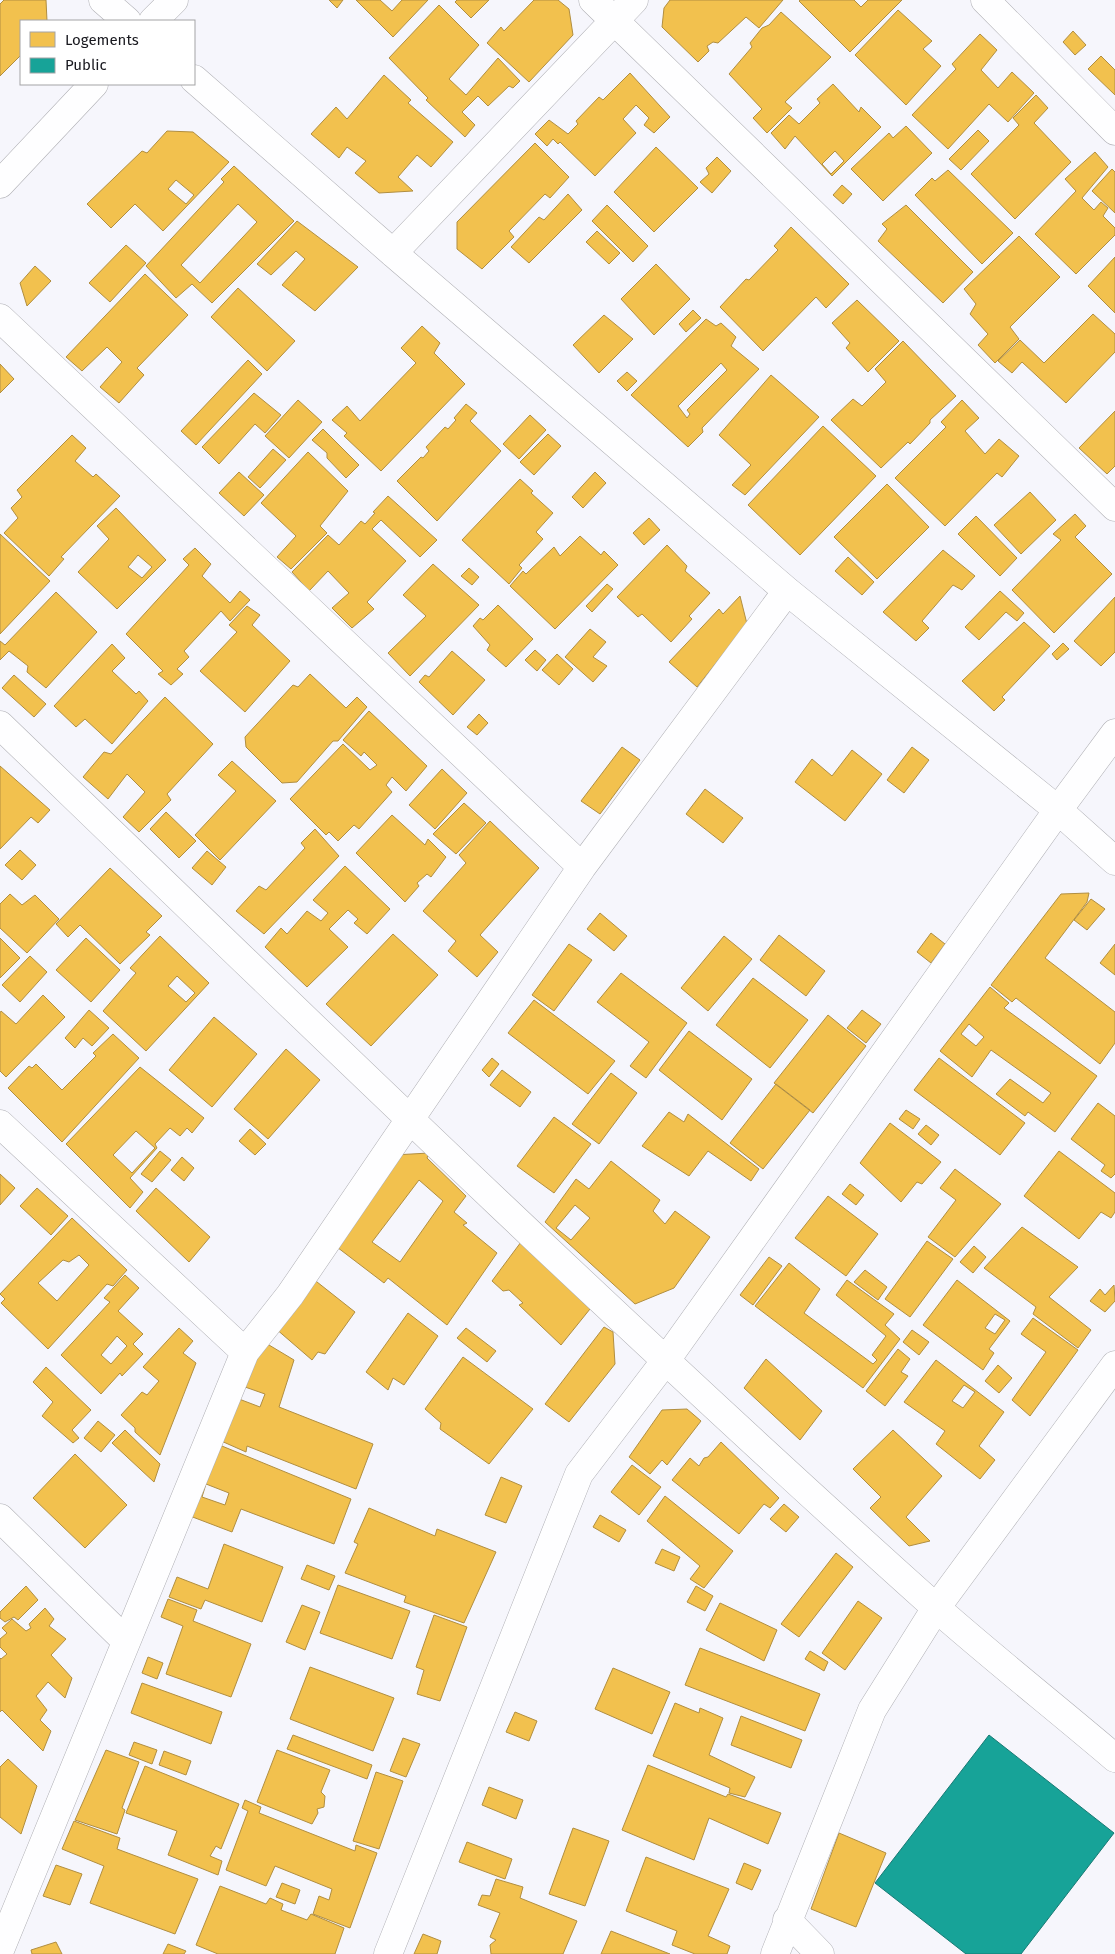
<svg xmlns="http://www.w3.org/2000/svg" width="1115" height="1954" viewBox="0 0 1115 1954" font-family="'Fira Sans',sans-serif">
<rect width="100%" height="100%" fill="#f6f6fc"/>
<path fill="#f2c14e" stroke="#b18e40" fill-rule="evenodd" d="M4,0H46L47,21H21V55L0,76V4Z
M329,0H343L337,8Z
M356,0H380L392,11L402,0H428L393,37Z
M457,0H489L471,18L455,2Z
M534,0H558L569,9L573,35L529,82L487,43L501,27L504,31Z
M670,0H783L759,28L746,17L718,43L713,42L707,46L709,51L698,62L662,27L664,8Z
M800,0H854L861,7L868,0H902L850,52L799,1Z
M439,5L479,45L449,79L466,95L498,58L520,81L513,88L509,86L488,106L478,96L462,112L475,125L465,137L426,100L428,98L389,58Z
M898,10L932,41L923,49L941,66L906,105L855,55Z
M781,12L831,57L785,102L792,108L767,133L753,118L762,109L729,74L752,47L750,43L762,28L769,25Z
M1073,31L1086,45L1075,55L1063,42Z
M980,34L997,50L981,70L998,88L1012,72L1034,93L1008,122L989,104L948,149L912,115L956,69L952,64Z
M1101,56L1115,70V95L1088,69Z
M630,73L670,117L654,133L644,125L649,118L636,105L623,119L636,133L595,176L560,142L558,144L553,139L547,146L535,134L549,120L568,134L578,124L576,121L599,97L603,100Z
M384,75L411,100L408,103L453,142L431,167L417,155L398,177L413,191L379,193L355,173L366,161L347,147L339,158L311,134L336,107L347,119Z
M833,84L859,112L861,107L881,127L832,176L795,136L785,149L771,133L789,115L799,124L820,103L817,99ZM835,151L844,161L831,174L822,164Z
M1036,95L1048,108L1034,123L1071,162L1015,219L971,174L1019,125L1013,118Z
M906,126L932,153L883,201L851,169L889,133L893,138Z
M978,130L989,141L961,170L949,159Z
M167,131L193,132L229,162L163,231L135,204L111,228L87,204L142,151L147,153ZM176,180L194,195L186,204L168,189Z
M535,143L569,177L550,198L545,194L509,231L514,237L482,269L457,249V222Z
M656,147L698,188L654,232L614,192Z
M1095,152L1108,167L1082,198L1094,210L1101,202L1108,208L1103,216L1115,228V235L1076,274L1035,234L1076,191L1065,179Z
M717,157L731,171L712,193L700,182L709,174L706,168Z
M234,166L294,221L212,303L192,284L176,298L146,266L224,182L221,179ZM238,204L257,222L200,283L181,265Z
M1112,169L1115,172V213L1092,191Z
M948,170L1013,233L982,264L915,195L932,178L935,181Z
M842,185L852,194L843,204L833,195Z
M568,194L582,210L529,263L511,247L539,217L544,220Z
M607,205L648,246L633,262L592,221Z
M906,205L973,272L943,303L878,241L887,229L882,224Z
M297,221L358,267L315,311L282,285L305,259L296,251L271,275L257,264Z
M791,227L849,284L826,308L816,297L763,351L720,307L746,279L749,280L778,250L774,246Z
M597,231L620,253L609,264L586,242Z
M1019,236L1060,277L1010,327L1019,339L995,363L978,345L988,334L970,314L976,304L964,289Z
M126,245L146,263L110,302L89,283Z
M1115,257V313L1088,286Z
M656,264L690,299L654,335L621,299Z
M35,266L51,281L27,306L20,283Z
M145,274L188,315L137,368L144,375L119,403L100,387L122,362L107,347L82,371L66,357Z
M238,288L295,341L267,371L211,317Z
M857,300L899,341L868,372L846,348L850,343L832,323Z
M693,310L701,318L686,332L679,324Z
M1093,314L1115,334V352L1066,403L1022,362L1012,373L998,361L1020,340L1044,363Z
M604,315L633,339L599,373L573,345Z
M706,319L716,326L721,323L736,337L731,346L759,369L702,428L703,432L688,447L631,395ZM721,363L727,370L687,410L690,414L687,418L678,406Z
M422,326L440,343L434,353L465,384L381,471L344,436L347,433L332,420L347,406L360,421L416,363L401,348Z
M903,341L956,396L930,420V423L910,444L908,442L881,468L831,420L853,399L862,406L886,382L875,369Z
M248,360L262,374L196,445L181,431Z
M0,364L14,379L0,393Z
M627,372L637,381L627,391L617,381Z
M771,375L819,417L745,495L732,485L751,465L719,435Z
M254,393L281,415L265,433L255,424L219,464L202,447Z
M298,400L322,422L289,458L265,436Z
M962,400L979,418L965,431L985,454L999,439L1019,456L1002,477L997,473L945,526L895,478L946,427L941,422Z
M466,404L477,413L470,421L501,451L437,521L397,481L421,457L423,458L429,451L426,447L445,427L448,429L456,420L454,418Z
M1115,411V466L1107,474L1079,448Z
M530,415L546,430L519,459L503,444Z
M823,426L876,476L800,555L748,505Z
M323,429L359,465L346,478L327,458V453L312,440Z
M548,434L561,446L534,475L520,462Z
M72,435L86,448L75,461L93,477L96,474L120,496L61,557L64,559L49,576L4,533L18,518L11,508L22,497L17,490Z
M273,449L286,460L260,488L248,477Z
M308,452L348,491L320,526L327,533L291,569L277,557L296,536L261,503Z
M239,472L264,495L244,516L219,493Z
M595,472L606,483L583,508L572,497Z
M520,479L533,491L531,493L553,513L536,532L543,539L519,565L522,568L509,584L462,540Z
M887,484L929,527L877,579L834,537Z
M1030,492L1056,520L1021,554L994,525Z
M388,496L437,540L420,557L381,520L372,529L406,561L367,602L374,609L352,628L332,608L349,593L328,571L309,591L292,572L328,535L339,545L361,521L365,524L375,513L373,512Z
M116,508L166,560L117,609L78,572L109,539L97,526ZM138,555L152,567L142,578L128,567Z
M1075,514L1086,526L1075,537L1112,574L1054,633L1012,590L1061,540L1053,534Z
M976,516L1017,558L1000,576L958,534Z
M649,518L660,530L644,545L633,533Z
M0,534L50,581L0,634Z
M580,536L601,555L604,551L618,565L555,629L510,586L523,571L526,574L554,547L560,556Z
M667,545L687,566L685,571L710,593L689,616L692,619L671,642L642,614L638,617L617,597Z
M195,548L211,564L202,576L230,603L240,591L250,600L230,621L221,611L184,651L189,657L177,669L183,674L171,685L158,674L163,671L126,634L189,565L183,559Z
M943,550L975,576L962,590L953,585L922,621L929,628L916,641L883,612Z
M848,557L874,582L862,595L835,571Z
M433,564L479,605L410,676L388,653L426,616L403,595Z
M469,568L479,577L472,585L461,576Z
M607,584L613,589L592,612L586,606Z
M1000,591L1024,613L1017,621L1006,612L979,640L965,627Z
M56,592L97,632L46,688L27,672L28,666L9,651L0,660V641L5,645Z
M740,596L747,624L697,687L669,662L719,609L723,614Z
M1115,597V652L1101,666L1074,641Z
M498,605L533,639L506,667L487,650L490,645L473,626L480,618L483,620Z
M247,606L260,615L252,625L290,661L245,712L200,671L237,632L229,625Z
M1024,622L1050,646L1002,697L1005,700L994,711L962,681Z
M590,629L606,642L593,657L607,666L593,682L565,657Z
M1063,643L1069,649L1057,660L1052,654Z
M112,644L125,658L112,671L136,694L139,691L148,701L112,744L85,719L76,727L54,706Z
M535,650L546,660L537,671L525,660Z
M452,651L485,680L453,715L419,682L425,675L429,677Z
M557,654L573,669L559,685L542,670Z
M310,674L346,708L357,697L367,707L338,741H333L297,782L282,783L246,747L245,737L293,685L298,687Z
M14,675L46,704L34,717L2,688Z
M165,697L213,744L167,794L171,800L139,832L123,817L145,792L127,774L108,799L83,777L104,752L111,754Z
M369,711L427,766L406,791L392,777L386,785L392,792L359,829L354,825L338,841L329,832L326,835L290,799L343,744L370,770L377,765L364,752L361,756L343,740Z
M479,714L488,723L477,735L467,727Z
M622,747L640,760L600,814L581,801Z
M912,747L929,760L904,793L887,780Z
M852,750L882,774L845,821L795,782L812,759L832,776Z
M232,761L276,801L220,860L195,835L236,791L218,775Z
M0,766L50,810L38,823L31,817L0,849Z
M442,769L467,793L435,829L409,805Z
M705,789L743,818L723,843L686,814Z
M464,803L486,823L456,854L433,834Z
M166,812L196,841L179,858L150,829Z
M392,815L425,845L428,839L446,857L431,877L427,874L417,883L419,886L405,902L356,853Z
M490,821L539,868L480,935L498,952L477,977L448,951L456,941L423,911L466,863L459,855Z
M315,829L339,856L264,934L236,911L259,886L266,890L305,848L301,843Z
M20,850L36,865L22,880L5,865Z
M207,851L226,867L212,885L192,868Z
M345,866L390,909L367,934L354,923L358,919L348,910L329,929L348,947L307,987L265,947L281,928L287,934L307,911L321,921L328,913L313,900Z
M110,868L162,916L146,932L150,935L120,964L80,925L68,937L56,924Z
M1089,893L1087,902L1045,958L1115,1012V1043L1100,1064L1016,998L1012,1002L991,985L1061,894Z
M10,894L22,905L35,895L59,919L27,953L0,928V904Z
M1091,899L1105,909L1087,930L1074,920Z
M600,913L627,936L614,951L587,929Z
M931,933L945,944L931,963L917,952Z
M393,934L438,975L371,1046L326,1004Z
M779,935L825,971L806,996L760,960Z
M160,936L209,983L146,1051L103,1011L136,973L130,968ZM177,976L195,993L186,1002L168,986Z
M724,936L752,959L708,1011L681,988Z
M0,938L20,958L0,978Z
M86,938L120,970L91,1002L56,970Z
M569,944L592,960L554,1011L532,995Z
M1115,944V975L1100,963Z
M30,956L47,972L20,1002L2,985Z
M621,973L687,1023L646,1078L630,1066L649,1042L597,1002Z
M753,978L808,1020L770,1068L716,1025Z
M990,987L1009,1003L1004,1008L1097,1076L1055,1132L1028,1112L1025,1116L996,1094L1010,1079L1043,1103L1051,1093L991,1050L972,1077L940,1051ZM969,1024L984,1037L976,1046L961,1034Z
M43,995L65,1017L6,1077L0,1071V1013L1,1011L16,1024Z
M534,1000L615,1061L588,1094L508,1033Z
M89,1010L109,1028L92,1046L83,1038L75,1048L65,1038Z
M862,1010L881,1024L866,1043L847,1028Z
M828,1015L866,1046L813,1113L774,1083Z
M214,1017L257,1054L212,1107L169,1070Z
M689,1031L752,1079L722,1120L659,1070Z
M113,1034L139,1058L62,1142L8,1088L29,1066L32,1068L36,1064L62,1090L96,1056L93,1053Z
M286,1049L320,1080L268,1139L234,1109Z
M492,1058L499,1064L489,1077L482,1070Z
M939,1058L1025,1123L1000,1155L914,1090Z
M140,1067L204,1118L192,1133L187,1128L180,1136L170,1128L155,1144L157,1148L130,1178L143,1192L130,1208L66,1144ZM136,1131L155,1148L132,1173L113,1155Z
M502,1070L531,1092L520,1107L490,1085Z
M611,1073L637,1093L599,1144L572,1124Z
M776,1084L810,1110L763,1169L730,1143Z
M1098,1103L1115,1116V1174L1111,1178L1101,1171L1105,1165L1071,1139Z
M906,1110L920,1119L913,1129L899,1119Z
M669,1112L684,1122L688,1114L759,1169L751,1181L708,1151L689,1176L642,1146Z
M554,1117L591,1144L554,1193L517,1166Z
M890,1123L941,1162L922,1184L917,1182L901,1202L860,1163Z
M926,1125L939,1135L931,1145L918,1134Z
M250,1129L266,1144L255,1155L239,1141Z
M160,1151L171,1160L152,1182L141,1174Z
M1059,1151L1115,1193V1212L1111,1218L1101,1212L1079,1239L1024,1196Z
M429,1153L427,1158L466,1196L454,1212L467,1223L463,1225L497,1253L447,1325L388,1278L384,1283L329,1241L394,1155ZM419,1180L443,1201L400,1262L372,1242Z
M182,1157L194,1168L184,1181L171,1170Z
M611,1161L660,1200L653,1211L665,1224L675,1211L710,1237L674,1288L635,1304L545,1222L576,1179L589,1189ZM575,1205L590,1218L571,1240L556,1228Z
M955,1169L1001,1204L955,1257L928,1237L956,1200L940,1188Z
M0,1174L15,1188L0,1205Z
M850,1184L864,1195L856,1205L842,1194Z
M37,1188L68,1216L51,1235L20,1206Z
M156,1188L210,1237L189,1262L136,1211Z
M828,1196L878,1234L846,1276L795,1238Z
M72,1218L127,1270L113,1286L107,1284L48,1349L1,1303L5,1299L0,1294ZM79,1255L89,1265L57,1301L38,1283L63,1260L69,1262Z
M1022,1227L1078,1267L1049,1297L1091,1330L1078,1348L1033,1314L1036,1307L984,1268Z
M927,1241L953,1259L910,1317L885,1299Z
M521,1242L590,1309L561,1345L519,1305L523,1303L509,1290L503,1291L492,1281Z
M974,1246L986,1257L973,1273L960,1262Z
M769,1257L782,1266L753,1305L740,1295Z
M789,1263L820,1289L804,1313L873,1364L877,1360L872,1355L886,1336L836,1295L847,1280L894,1314L885,1325L900,1339L863,1388L755,1306Z
M865,1270L887,1287L878,1300L854,1282Z
M125,1275L139,1288L118,1311L143,1334L133,1344L143,1354L122,1376L120,1373L101,1394L61,1355L110,1302L104,1298ZM117,1336L127,1346L111,1364L101,1355Z
M312,1278L355,1312L325,1354L318,1352L312,1360L275,1328Z
M957,1280L1010,1321L989,1349L994,1353L983,1370L923,1325ZM995,1314L1005,1320L995,1334L985,1328Z
M1114,1285L1115,1301L1105,1312L1090,1301L1100,1289L1105,1295Z
M408,1313L438,1336L404,1385L393,1378L388,1390L366,1372Z
M1033,1318L1078,1350L1030,1416L1012,1400L1046,1352L1021,1334Z
M604,1327L613,1332L615,1364L569,1422L545,1404Z
M179,1328L193,1341L183,1353L196,1363L160,1455L135,1432V1428L121,1415L142,1392L147,1395L159,1381L143,1367Z
M466,1328L496,1351L487,1362L457,1338Z
M912,1330L929,1342L919,1355L903,1342Z
M259,1339L294,1360L279,1407L373,1444L356,1489L247,1446L246,1452L219,1440ZM245,1387L265,1394L260,1407L239,1399Z
M898,1349L910,1359L901,1372L908,1376L885,1406L866,1391Z
M463,1357L533,1409L489,1464L440,1429L441,1423L425,1409Z
M766,1359L822,1411L800,1440L744,1388Z
M936,1360L1004,1412L979,1446L995,1460L980,1479L936,1444L945,1431L904,1402ZM964,1385L975,1392L963,1408L952,1401Z
M998,1365L1012,1378L999,1393L985,1381Z
M46,1367L91,1410L72,1430L79,1438L73,1443L42,1416L53,1402L33,1382Z
M687,1409L701,1421L667,1465L662,1460L650,1474L629,1457L662,1410Z
M98,1421L115,1435L101,1452L84,1438Z
M125,1430L160,1464L154,1482L112,1443Z
M893,1430L942,1476L906,1517L930,1541L909,1546L870,1508L881,1497L853,1469Z
M721,1442L779,1498L770,1508L764,1504L739,1534L672,1480L690,1458L699,1466L704,1458L708,1457Z
M217,1444L351,1499L334,1544L241,1509L232,1532L190,1516ZM206,1484L229,1493L225,1505L202,1497Z
M75,1454L127,1505L85,1548L33,1498Z
M632,1465L661,1487L639,1515L611,1492Z
M501,1477L522,1486L506,1523L485,1515Z
M665,1496L733,1551L704,1588L690,1579L700,1566L647,1521Z
M784,1504L799,1517L786,1532L770,1519Z
M369,1508L435,1536L437,1529L496,1552L464,1623L404,1602L406,1596L345,1573L358,1544L354,1542Z
M600,1515L626,1530L619,1542L593,1527Z
M224,1544L283,1567L262,1622L205,1600L201,1609L169,1597L177,1577L208,1589Z
M662,1549L680,1557L674,1571L655,1563Z
M836,1553L853,1567L799,1637L781,1624Z
M307,1565L335,1576L329,1590L301,1579Z
M338,1585L410,1611L392,1659L320,1633Z
M26,1586L38,1600L18,1620L14,1617L5,1622L0,1618V1612Z
M696,1586L713,1596L705,1611L687,1602Z
M168,1599L197,1610L193,1621L251,1644L231,1697L166,1674L183,1626L161,1617Z
M858,1601L882,1618L845,1670L822,1653Z
M720,1603L777,1630L764,1661L706,1630Z
M302,1605L320,1612L305,1650L286,1642Z
M45,1608L54,1619L49,1626L66,1639L51,1655L72,1678L65,1698L48,1682L36,1696L47,1710L40,1720L51,1731L43,1751L2,1710L0,1712V1658L1,1659L7,1654L0,1647V1639L7,1633L2,1628L12,1619L26,1631L31,1628L29,1624Z
M434,1615L467,1627L440,1701L417,1694L424,1670L416,1667Z
M700,1648L820,1694L805,1731L685,1685Z
M810,1651L828,1662L824,1671L805,1659Z
M148,1657L163,1663L157,1679L142,1673Z
M310,1667L394,1698L373,1751L290,1719Z
M613,1668L670,1692L652,1734L595,1709Z
M142,1683L222,1712L211,1744L131,1713Z
M675,1703L699,1713L700,1708L723,1718L709,1755L755,1777L745,1797L729,1793L730,1788L653,1756Z
M515,1712L537,1721L529,1741L506,1732Z
M741,1716L802,1740L791,1768L731,1745Z
M293,1735L372,1765L367,1779L287,1749Z
M403,1738L420,1744L406,1777L390,1771Z
M134,1742L157,1750L152,1764L129,1755Z
M106,1750L139,1762L122,1808L125,1810L117,1834L75,1820Z
M277,1750L330,1770L321,1792L325,1796L324,1807L317,1809L318,1813L312,1824L257,1802Z
M164,1751L191,1761L186,1775L159,1765Z
M8,1759L37,1786L21,1834L0,1817V1767Z
M648,1765L726,1797L728,1794L781,1813L768,1844L709,1818L694,1860L622,1830Z
M145,1766L239,1804L221,1849L216,1846L210,1856L222,1861L218,1875L168,1855L177,1831L126,1813Z
M376,1772L403,1781L379,1849L353,1841Z
M489,1787L523,1800L516,1819L482,1805Z
M245,1800L261,1807L259,1813L355,1851L356,1845L377,1853L350,1928L313,1914L319,1896L329,1900L332,1889L275,1866L266,1886L226,1870L248,1811L242,1808Z
M74,1821L120,1838L117,1849L198,1879L175,1934L90,1903L104,1866L62,1849Z
M573,1828L609,1841L585,1906L549,1894Z
M839,1833L886,1853L856,1927L811,1909Z
M467,1842L512,1859L505,1879L459,1862Z
M646,1857L729,1889L708,1936L730,1946L727,1954H695L672,1945L677,1931L626,1911Z
M744,1863L761,1870L752,1890L736,1883Z
M56,1865L82,1874L70,1905L43,1896Z
M496,1879L523,1887L520,1898L577,1921L563,1954H491L490,1945L496,1940L490,1937L500,1913L478,1905L482,1895L490,1896Z
M282,1883L300,1890L295,1904L276,1897Z
M220,1886L266,1904L270,1898L283,1904L281,1910L307,1920L311,1914L344,1928L335,1954H218L196,1945Z
M611,1931L670,1954H601Z
M423,1934L441,1941L437,1954H414Z
M56,1942L62,1954H32L31,1950Z
M168,1944L186,1951L184,1954H163Z"/>
<path fill="#17a398" stroke="#177973" d="M989,1735L1114,1833L1021,1954H966L875,1883Z"/>
<g fill="none" stroke-linecap="round" stroke-linejoin="round">
<defs>
<path id="minor" d="M103,0L127,21
M593,0L1115,507
M985,0L1115,131
M153,21L174,0
M194,79L393,253L787,591L1058,810L1115,861
M0,184L94,84
M393,253L634,0
M0,318L582,867
M0,725C308,1022 615,1320 934,1606C993,1658 1055,1707 1115,1758
M0,1124L245,1352
M0,1518L126,1641
M787,1920L820,1954
M0,1950L245,1352L290,1295L582,867L787,591
M388,1954L579,1474L666,1360L1058,810L1115,733
M775,1954L872,1710L936,1608L1115,1365"/>
</defs>
<use href="#minor" stroke="#afafb4" stroke-width="29"/>
<use href="#minor" stroke="#fefeff" stroke-width="28"/>
</g>
<rect x="20" y="20" width="175" height="65" fill="#ffffff" stroke="#a3a3a5"/>
<rect x="30" y="32" width="25" height="15" fill="#f2c14e" stroke="#a3a3a5"/>
<text x="65" y="45" font-size="15" fill="#18181e">Logements</text>
<rect x="30" y="58" width="25" height="15" fill="#17a398" stroke="#a3a3a5"/>
<text x="65" y="70" font-size="15" fill="#18181e">Public</text>
</svg>
